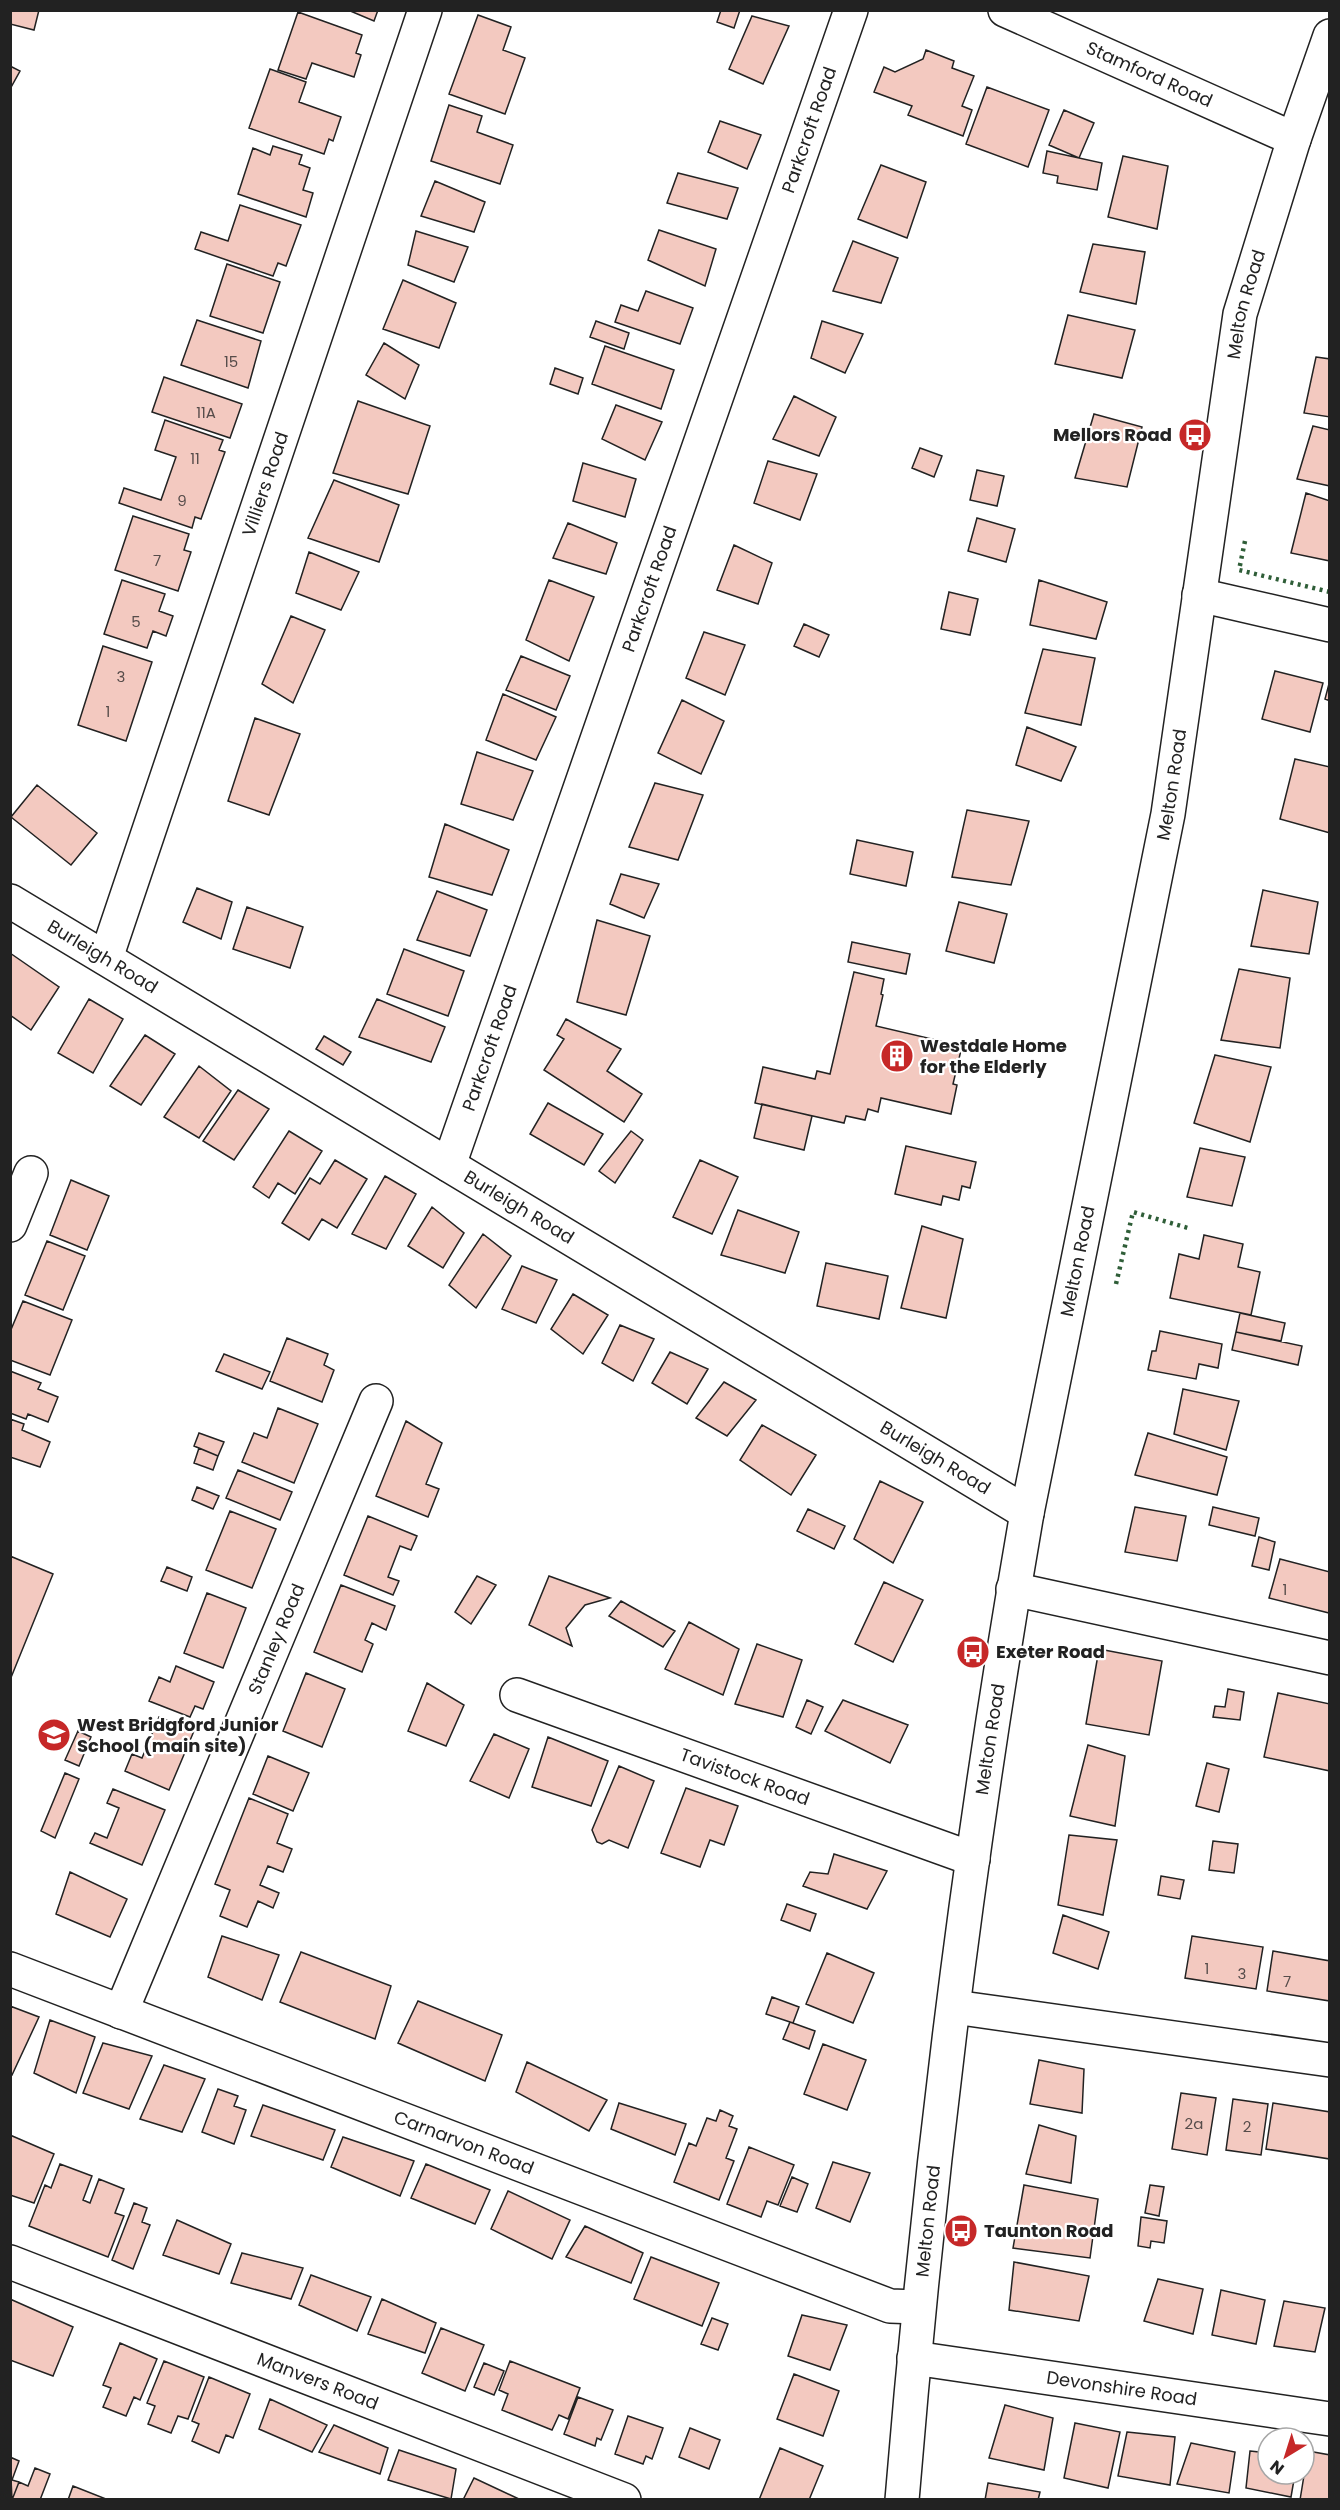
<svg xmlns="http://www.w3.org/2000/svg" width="1340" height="2510" viewBox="0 0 1340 2510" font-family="Poppins,sans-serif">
<rect width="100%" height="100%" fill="#fff"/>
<path fill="#f3c9c0" stroke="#222" stroke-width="1.5" d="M10,10H39L34,30L10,24Z
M348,10H378L374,21Z
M721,10H740L734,28L717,22Z
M298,12L362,35L356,53L361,55L354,77L312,63L306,79L278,70Z
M478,15L511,27L503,50L525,58L505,114L449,94Z
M752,16L789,26L763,84L729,69Z
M926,50L954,61L952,68L974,76L962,106L972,110L963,136L908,115L912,106L874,92L884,67L895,72L923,59Z
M10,66L20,71L10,89Z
M270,69L306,82L299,102L341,117L333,141L329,139L324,154L249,128Z
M987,87L1049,110L1028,167L966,144Z
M449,105L482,116L477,132L513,145L500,184L431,161Z
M1064,110L1094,123L1079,158L1049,145Z
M720,121L761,135L747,169L708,152Z
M273,146L302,155L299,164L310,168L303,190L313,193L306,217L238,194L253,148L270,155Z
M1047,151L1102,163L1097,190L1057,183L1058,176L1043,173Z
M1123,156L1168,166L1157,229L1108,217Z
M881,165L926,182L907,238L858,219Z
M678,173L738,188L727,219L667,203Z
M435,181L485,202L474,232L421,216Z
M240,205L301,225L286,266L278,263L273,276L195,249L201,232L228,241Z
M659,230L716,249L705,286L648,260Z
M416,231L468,247L454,282L408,265Z
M853,241L898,258L881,303L833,291Z
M1093,244L1145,252L1136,304L1080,292Z
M227,264L280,282L263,333L210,316Z
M403,280L456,303L439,348L383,329Z
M646,291L693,308L680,344L615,322L621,305L638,311Z
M1068,315L1135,330L1122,378L1055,364Z
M197,320L261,341L248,388L181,365Z
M596,321L629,333L624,349L590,337Z
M822,321L863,334L845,373L811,358Z
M384,343L419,365L405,399L366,375Z
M605,346L674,370L661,409L592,384Z
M1316,357L1330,359V417L1304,413Z
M555,368L583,378L578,394L550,384Z
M164,377L242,404L230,438L152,412Z
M794,396L836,417L819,456L773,439Z
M358,401L430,426L408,494L333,473Z
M616,405L662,422L645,460L602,439Z
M1094,414L1142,427L1127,487L1075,478Z
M165,420L223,440L219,450L225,452L201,519L195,517L192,528L119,503L124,488L161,500L176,457L155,450Z
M1313,426L1330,430V486L1297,479Z
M920,448L942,456L934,477L912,468Z
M768,461L817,474L800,520L754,503Z
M583,463L636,479L625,517L573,501Z
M977,470L1004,476L997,506L970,500Z
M334,480L399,505L379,562L308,538Z
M1306,493L1330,501V561L1291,553Z
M133,516L189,534L184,550L191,552L178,591L115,570Z
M977,518L1015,529L1006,562L968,551Z
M568,523L617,543L606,574L553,558Z
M734,545L772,563L758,604L717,590Z
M309,552L359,572L341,610L296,593Z
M122,580L165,594L159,611L173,616L166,636L153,631L147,648L104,634Z
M549,580L594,597L569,661L526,640Z
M1039,580L1107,602L1096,639L1030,625Z
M949,592L978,599L970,635L941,629Z
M291,616L325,630L293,703L262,684Z
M804,624L829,635L819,657L794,646Z
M704,632L745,645L725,695L686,678Z
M103,646L152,662L126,741L78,725Z
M1043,649L1095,658L1081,725L1025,713Z
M521,656L570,676L556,710L506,690Z
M1275,671L1323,683L1310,732L1262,719Z
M1330,680V701L1325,699Z
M503,694L556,717L536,760L486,740Z
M682,700L724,721L701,774L658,753Z
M255,718L300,734L269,815L228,801Z
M1027,727L1076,747L1061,781L1016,765Z
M477,752L533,771L513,820L461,804Z
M1295,759L1330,767V833L1280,819Z
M655,783L703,795L678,860L629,847Z
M37,785L97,833L71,865L11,817Z
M967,810L1029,821L1011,885L952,877Z
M445,824L509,850L492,895L429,877Z
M857,840L913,852L906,886L850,874Z
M621,874L659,884L644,918L610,904Z
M197,888L232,902L221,939L183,922Z
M1263,890L1318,902L1309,954L1251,946Z
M437,891L487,910L470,956L417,940Z
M959,902L1007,914L994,963L946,951Z
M247,907L303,927L290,968L233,949Z
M597,920L650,936L626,1015L577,1002Z
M852,942L910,954L906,974L848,962Z
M404,949L464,971L448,1016L387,994Z
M10,953L59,987L31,1030L10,1015Z
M1239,969L1290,978L1280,1048L1221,1040Z
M854,972L884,979L881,994L883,995L876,1026L962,1046L953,1084L957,1085L951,1114L881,1098L878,1112L868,1109L865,1120L846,1116L844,1123L755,1103L763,1067L815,1079L817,1071L830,1074Z
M89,999L123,1019L93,1073L58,1053Z
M377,999L445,1027L431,1062L359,1037Z
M566,1019L621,1049L607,1071L642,1094L624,1122L544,1070L564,1039L557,1035Z
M145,1035L175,1054L141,1105L110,1086Z
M324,1036L351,1052L343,1065L316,1049Z
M1215,1055L1271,1067L1250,1142L1194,1123Z
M199,1066L231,1091L199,1138L164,1117Z
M238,1090L269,1109L234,1160L203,1141Z
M548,1103L603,1134L584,1165L530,1134Z
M762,1104L812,1116L804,1150L754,1138Z
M289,1131L322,1151L295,1194L278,1183L269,1198L253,1187Z
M631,1131L643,1140L615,1183L599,1171Z
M906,1146L976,1162L970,1188L962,1186L959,1200L943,1196L941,1205L895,1194Z
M1200,1148L1245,1157L1232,1206L1187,1197Z
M335,1160L367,1179L337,1228L322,1219L309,1240L282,1223L310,1178L320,1184Z
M700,1160L738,1177L712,1234L673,1217Z
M385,1176L416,1194L386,1249L352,1234Z
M71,1180L109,1196L87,1250L50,1235Z
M432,1207L464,1233L443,1268L408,1246Z
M738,1210L799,1232L785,1273L721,1255Z
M922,1226L963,1239L946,1318L901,1308Z
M483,1234L511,1256L476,1308L449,1285Z
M1204,1235L1243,1244L1238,1267L1260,1272L1251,1315L1170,1298L1179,1254L1199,1259Z
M47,1241L85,1256L63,1310L25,1295Z
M826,1263L888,1276L879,1319L817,1306Z
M522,1266L557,1280L536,1323L502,1309Z
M573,1294L608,1315L583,1354L551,1329Z
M23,1301L72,1320L50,1375L10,1360V1332Z
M1240,1313L1285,1323L1281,1341L1236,1332Z
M620,1325L654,1339L633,1381L602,1363Z
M1160,1331L1222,1344L1218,1368L1199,1364L1196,1379L1148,1370L1152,1351H1156Z
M1236,1332L1302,1346L1298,1365L1232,1350Z
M287,1338L328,1354L324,1365L334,1370L322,1402L270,1381Z
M670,1352L708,1369L687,1404L652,1383Z
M224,1354L270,1372L262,1389L216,1371Z
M10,1371L41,1383L38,1389L58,1397L48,1422L28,1414L26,1419L10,1413Z
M724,1382L756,1400L727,1436L696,1418Z
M1183,1389L1239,1401L1226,1450L1174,1434Z
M278,1408L318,1424L294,1483L242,1462L254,1433L267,1438Z
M10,1419L24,1424L22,1430L50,1442L40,1467L10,1457Z
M406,1421L442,1443L426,1484L439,1489L428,1517L376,1496Z
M762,1425L816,1455L791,1495L740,1460Z
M199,1433L224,1442L218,1456L194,1446Z
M1148,1433L1227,1457L1217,1495L1135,1475Z
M199,1448L218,1456L213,1470L194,1463Z
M238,1470L292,1492L280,1520L226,1498Z
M880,1481L923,1502L893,1563L854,1539Z
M197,1487L219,1496L213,1509L192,1500Z
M1135,1507L1186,1516L1177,1561L1125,1552Z
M1213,1507L1259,1518L1255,1536L1209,1525Z
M808,1509L845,1526L834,1549L797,1531Z
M230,1511L276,1529L252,1588L206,1570Z
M368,1516L417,1536L411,1550L400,1546L388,1577L399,1581L393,1595L344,1575Z
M1259,1537L1275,1542L1269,1570L1252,1566Z
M10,1556L53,1574L10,1680Z
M1280,1559L1330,1572L1329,1613L1269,1598Z
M167,1567L192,1577L187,1591L161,1581Z
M477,1576L496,1585L471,1624L455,1612Z
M549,1576L610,1598L585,1605L566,1628L572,1646L529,1625Z
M884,1582L923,1600L893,1662L855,1644Z
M341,1585L395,1606L386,1630L372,1623L365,1640L373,1644L362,1672L314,1652Z
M207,1593L246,1608L223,1668L184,1653Z
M621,1601L675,1631L663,1647L609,1616Z
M689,1622L739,1649L723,1695L665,1669Z
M757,1644L802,1660L783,1717L735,1704Z
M1099,1649L1162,1661L1149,1735L1086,1724Z
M176,1666L214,1682L203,1709L195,1706L190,1717L149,1701L159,1677L170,1682Z
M306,1673L345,1689L322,1747L283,1731Z
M427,1683L464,1705L446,1746L408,1731Z
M1228,1689L1244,1692L1240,1720L1213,1717L1215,1706L1225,1707Z
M1278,1693L1330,1704V1771L1264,1757Z
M807,1700L823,1707L811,1734L796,1727Z
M843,1700L908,1725L890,1763L825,1731Z
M159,1717L194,1731L169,1790L125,1771L132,1754L142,1758Z
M78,1731L91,1737L79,1766L65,1760Z
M494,1734L529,1749L509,1798L470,1781Z
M548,1737L608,1761L591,1806L532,1787Z
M1088,1745L1125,1756L1115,1826L1070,1816Z
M268,1756L309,1773L293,1811L253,1794Z
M1207,1763L1229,1769L1219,1812L1196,1806Z
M619,1766L654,1781L628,1848L609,1840L602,1844L597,1842L592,1830Z
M65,1773L79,1779L55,1838L41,1831Z
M686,1788L738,1806L724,1845L710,1840L700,1867L661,1853Z
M113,1789L165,1810L142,1865L90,1843L95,1833L107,1838L119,1808L107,1803Z
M249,1798L288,1814L277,1843L292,1849L283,1872L268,1866L260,1885L279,1893L273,1908L258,1901L247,1927L220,1916L230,1890L215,1884Z
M1069,1835L1117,1840L1103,1915L1058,1905Z
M1213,1841L1238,1844L1234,1873L1209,1870Z
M834,1854L887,1871L867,1909L803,1886L810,1872L828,1874Z
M70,1872L127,1899L110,1937L56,1914Z
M1161,1876L1184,1880L1180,1899L1158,1895Z
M787,1904L816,1914L810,1931L781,1920Z
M1063,1915L1109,1932L1098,1969L1053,1953Z
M222,1936L279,1955L262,2000L208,1977Z
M1192,1936L1263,1947L1256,1989L1185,1978Z
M1273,1951L1330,1961V2001L1267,1991Z
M301,1952L391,1986L375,2039L280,2002Z
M827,1953L874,1973L853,2023L806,2004Z
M772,1997L799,2007L793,2023L766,2014Z
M418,2001L502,2035L485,2081L398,2043Z
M10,2006L39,2017L12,2075L10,2074Z
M50,2020L95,2037L76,2093L34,2073Z
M790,2022L815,2031L809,2049L783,2039Z
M103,2043L152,2056L129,2109L83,2093Z
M823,2044L866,2060L847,2110L804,2094Z
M1039,2060L1084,2069L1082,2113L1030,2104Z
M527,2062L607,2100L589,2131L516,2092Z
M164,2065L205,2079L182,2132L140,2119Z
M218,2089L238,2096L234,2106L246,2110L234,2144L202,2132Z
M1181,2093L1216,2098L1207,2155L1172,2149Z
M1233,2099L1268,2104L1261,2155L1226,2150Z
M619,2103L686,2124L675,2155L611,2129Z
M1273,2103L1330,2112V2159L1266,2149Z
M263,2105L335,2130L323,2160L251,2136Z
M720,2110L733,2116L729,2126L737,2129L726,2158L734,2161L719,2200L674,2182L689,2143L696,2146L707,2118L716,2121Z
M1039,2125L1076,2136L1071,2183L1026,2174Z
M10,2135L54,2154L34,2203L10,2195Z
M343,2137L414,2161L400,2196L331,2167Z
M749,2147L794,2165L778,2205L767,2201L761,2217L727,2204Z
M833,2162L870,2173L850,2222L816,2208Z
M60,2164L92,2176L83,2200L90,2203L99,2179L124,2189L115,2213L124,2216L108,2257L29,2226L45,2185L51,2188Z
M426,2164L490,2190L475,2224L411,2198Z
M792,2177L808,2184L797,2212L780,2206Z
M1024,2185L1098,2199L1090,2258L1013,2248Z
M1150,2185L1164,2187L1159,2216L1145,2213Z
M508,2191L570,2220L552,2259L491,2229Z
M134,2203L147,2208L142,2222L150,2225L133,2269L112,2260Z
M1141,2217L1167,2221L1164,2243L1151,2241L1150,2248L1138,2246Z
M177,2220L231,2244L219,2274L163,2255Z
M585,2226L643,2253L631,2283L566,2257Z
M242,2253L303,2268L291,2299L231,2283Z
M651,2257L719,2283L702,2326L634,2299Z
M1014,2262L1089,2276L1079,2321L1009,2310Z
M311,2275L371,2297L357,2331L299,2305Z
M1158,2279L1203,2289L1193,2334L1144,2321Z
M1221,2290L1265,2300L1256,2344L1212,2335Z
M10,2299L73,2327L53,2376L10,2360Z
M382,2299L436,2323L425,2353L368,2334Z
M1284,2301L1325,2308L1315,2352L1274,2346Z
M802,2315L847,2325L830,2370L788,2356Z
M712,2318L728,2324L718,2350L701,2344Z
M441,2328L484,2345L465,2391L422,2373Z
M120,2343L157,2359L140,2400L134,2397L126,2416L103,2407L111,2388L103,2385Z
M164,2361L204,2377L188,2419L178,2416L171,2433L148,2424L155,2406L147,2403Z
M510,2361L580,2388L568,2419L559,2415L552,2430L502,2410L508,2394L499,2390Z
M484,2363L504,2371L494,2395L474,2387Z
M794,2374L839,2391L823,2436L777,2419Z
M209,2377L250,2394L233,2438L226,2435L219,2453L192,2441L199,2424L192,2421Z
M578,2397L613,2410L601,2440L597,2438L595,2446L564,2434Z
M270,2399L327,2425L312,2452L259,2429Z
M1005,2405L1053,2418L1044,2470L989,2458Z
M628,2416L663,2428L652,2459L646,2456L643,2464L615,2454Z
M1075,2423L1120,2432L1108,2488L1064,2478Z
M334,2425L388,2448L380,2474L319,2452Z
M690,2428L720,2440L709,2469L679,2457Z
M1127,2432L1175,2437L1170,2485L1118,2476Z
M1191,2443L1235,2452L1229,2493L1177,2484Z
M780,2448L823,2466L809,2500H759Z
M399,2450L456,2469L451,2499L388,2480Z
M1250,2451L1268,2453V2474H1295L1291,2497L1246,2488Z
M1308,2451L1330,2455V2500H1300Z
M10,2457L19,2461L12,2480L19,2482L12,2500Z
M35,2468L50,2474L40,2500H12L19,2482L28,2486Z
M474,2478L521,2500H463Z
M988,2483L1040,2492L1038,2500H985Z
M73,2486L106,2499V2500H68Z"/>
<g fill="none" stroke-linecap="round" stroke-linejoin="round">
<defs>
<g id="minor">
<path id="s1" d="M1005,10L1294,139"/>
<path d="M1199,595L1330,625"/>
<path id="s2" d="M10,901L1027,1513"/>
<path id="s3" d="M106,958L425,10"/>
<path id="s4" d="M449,1165L851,10"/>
<path d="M10,1225L31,1173"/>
<path d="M1013,1589L1330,1658"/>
<path id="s5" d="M517,1695L973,1859"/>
<path id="s6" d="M10,1969L890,2306L918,2307"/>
<path d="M954,2007L1330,2060"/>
<path id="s7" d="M121,2012L376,1401"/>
<path id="s8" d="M10,2262L624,2500"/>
<path id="s9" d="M914,2358L1330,2419"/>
</g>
<g id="major">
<path id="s10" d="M902,2500C929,2169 970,1840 1027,1513L1168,814L1240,314L1294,139L1330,36"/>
</g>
</defs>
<use href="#minor" stroke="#222" stroke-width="36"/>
<use href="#major" stroke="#222" stroke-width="36"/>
<use href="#minor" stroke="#fff" stroke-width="33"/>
<use href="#major" stroke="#fff" stroke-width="33"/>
<path stroke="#2f5e38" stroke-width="4.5" stroke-dasharray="3 4.5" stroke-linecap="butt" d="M1245,541L1239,570L1330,592
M1116,1284L1133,1212L1188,1228"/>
</g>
<defs>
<symbol id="bus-disc" viewBox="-11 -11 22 22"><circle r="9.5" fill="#c62828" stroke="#fff"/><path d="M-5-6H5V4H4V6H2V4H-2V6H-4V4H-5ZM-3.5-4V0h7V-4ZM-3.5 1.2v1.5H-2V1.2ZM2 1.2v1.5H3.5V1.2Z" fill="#fff"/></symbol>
<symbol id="building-disc" viewBox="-11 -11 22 22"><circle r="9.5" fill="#c62828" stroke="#fff"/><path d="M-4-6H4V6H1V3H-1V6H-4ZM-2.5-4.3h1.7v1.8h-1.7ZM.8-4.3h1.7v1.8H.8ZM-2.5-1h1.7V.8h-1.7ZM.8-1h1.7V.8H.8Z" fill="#fff"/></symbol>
<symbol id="school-disc" viewBox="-11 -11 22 22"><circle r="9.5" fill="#c62828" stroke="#fff"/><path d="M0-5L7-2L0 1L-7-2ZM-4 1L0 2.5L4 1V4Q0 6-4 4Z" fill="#fff"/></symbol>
</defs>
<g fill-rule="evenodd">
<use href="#bus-disc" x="1176" y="416" width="38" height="38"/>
<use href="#building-disc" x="878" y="1037" width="38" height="38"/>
<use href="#bus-disc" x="954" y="1633" width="38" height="38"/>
<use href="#school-disc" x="35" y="1716" width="38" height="38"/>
<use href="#bus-disc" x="942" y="2212" width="38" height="38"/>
</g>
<g text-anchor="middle" stroke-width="4.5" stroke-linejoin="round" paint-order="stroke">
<g font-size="15" fill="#564c4a">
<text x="231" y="367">15</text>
<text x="206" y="418">11A</text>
<text x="195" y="464">11</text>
<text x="182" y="506">9</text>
<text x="157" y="566">7</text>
<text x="136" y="627">5</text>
<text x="121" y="682">3</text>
<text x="108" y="717">1</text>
<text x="1285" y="1595">1</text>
<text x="1207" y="1974">1</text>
<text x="1242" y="1979">3</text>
<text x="1287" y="1987">7</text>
<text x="1194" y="2129">2a</text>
<text x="1247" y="2132">2</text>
</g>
<g font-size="18" fill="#222" stroke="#fff">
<text dy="6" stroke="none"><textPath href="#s1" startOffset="158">Stamford Road</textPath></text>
<text dy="6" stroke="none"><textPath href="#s4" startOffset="1096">Parkcroft Road</textPath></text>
<text dy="6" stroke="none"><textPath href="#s10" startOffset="2224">Melton Road</textPath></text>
<text dy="6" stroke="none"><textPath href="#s3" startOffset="500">Villiers Road</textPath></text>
<text dy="6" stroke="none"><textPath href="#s4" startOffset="610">Parkcroft Road</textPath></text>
<text dy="6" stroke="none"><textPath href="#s10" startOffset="1738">Melton Road</textPath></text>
<text dy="6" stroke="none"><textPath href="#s2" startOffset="108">Burleigh Road</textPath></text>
<text dy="6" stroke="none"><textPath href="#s4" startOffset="124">Parkcroft Road</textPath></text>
<text dy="6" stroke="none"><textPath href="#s2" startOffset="594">Burleigh Road</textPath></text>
<text dy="6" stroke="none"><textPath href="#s10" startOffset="1252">Melton Road</textPath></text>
<text dy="6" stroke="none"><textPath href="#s2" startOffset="1080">Burleigh Road</textPath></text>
<text dy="6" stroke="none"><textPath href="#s7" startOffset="404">Stanley Road</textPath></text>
<text dy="6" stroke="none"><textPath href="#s10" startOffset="766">Melton Road</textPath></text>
<text dy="6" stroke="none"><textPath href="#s5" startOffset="242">Tavistock Road</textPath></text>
<text dy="6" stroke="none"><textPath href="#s6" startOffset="486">Carnarvon Road</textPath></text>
<text dy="6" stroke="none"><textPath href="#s10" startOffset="280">Melton Road</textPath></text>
<text dy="6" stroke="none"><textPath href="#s8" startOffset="330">Manvers Road</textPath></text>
<text dy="6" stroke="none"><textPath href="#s9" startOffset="210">Devonshire Road</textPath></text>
</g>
<g font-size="18" font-weight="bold" fill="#222" stroke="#fff" text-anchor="start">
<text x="1172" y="441" text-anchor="end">Mellors Road</text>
<text x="920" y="1052">Westdale Home<tspan x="920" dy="21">for the Elderly</tspan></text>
<text x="996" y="1658">Exeter Road</text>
<text x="77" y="1731">West Bridgford Junior<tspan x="77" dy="21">School (main site)</tspan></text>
<text x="984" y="2237">Taunton Road</text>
</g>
</g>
<rect width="1340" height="2510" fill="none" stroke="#222222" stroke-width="24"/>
<g transform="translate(1286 2456) rotate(218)"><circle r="28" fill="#ffffff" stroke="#a7a7a7" stroke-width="1.5"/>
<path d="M0-4.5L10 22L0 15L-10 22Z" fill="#c62828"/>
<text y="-9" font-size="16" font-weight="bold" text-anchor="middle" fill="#222222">N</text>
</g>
</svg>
